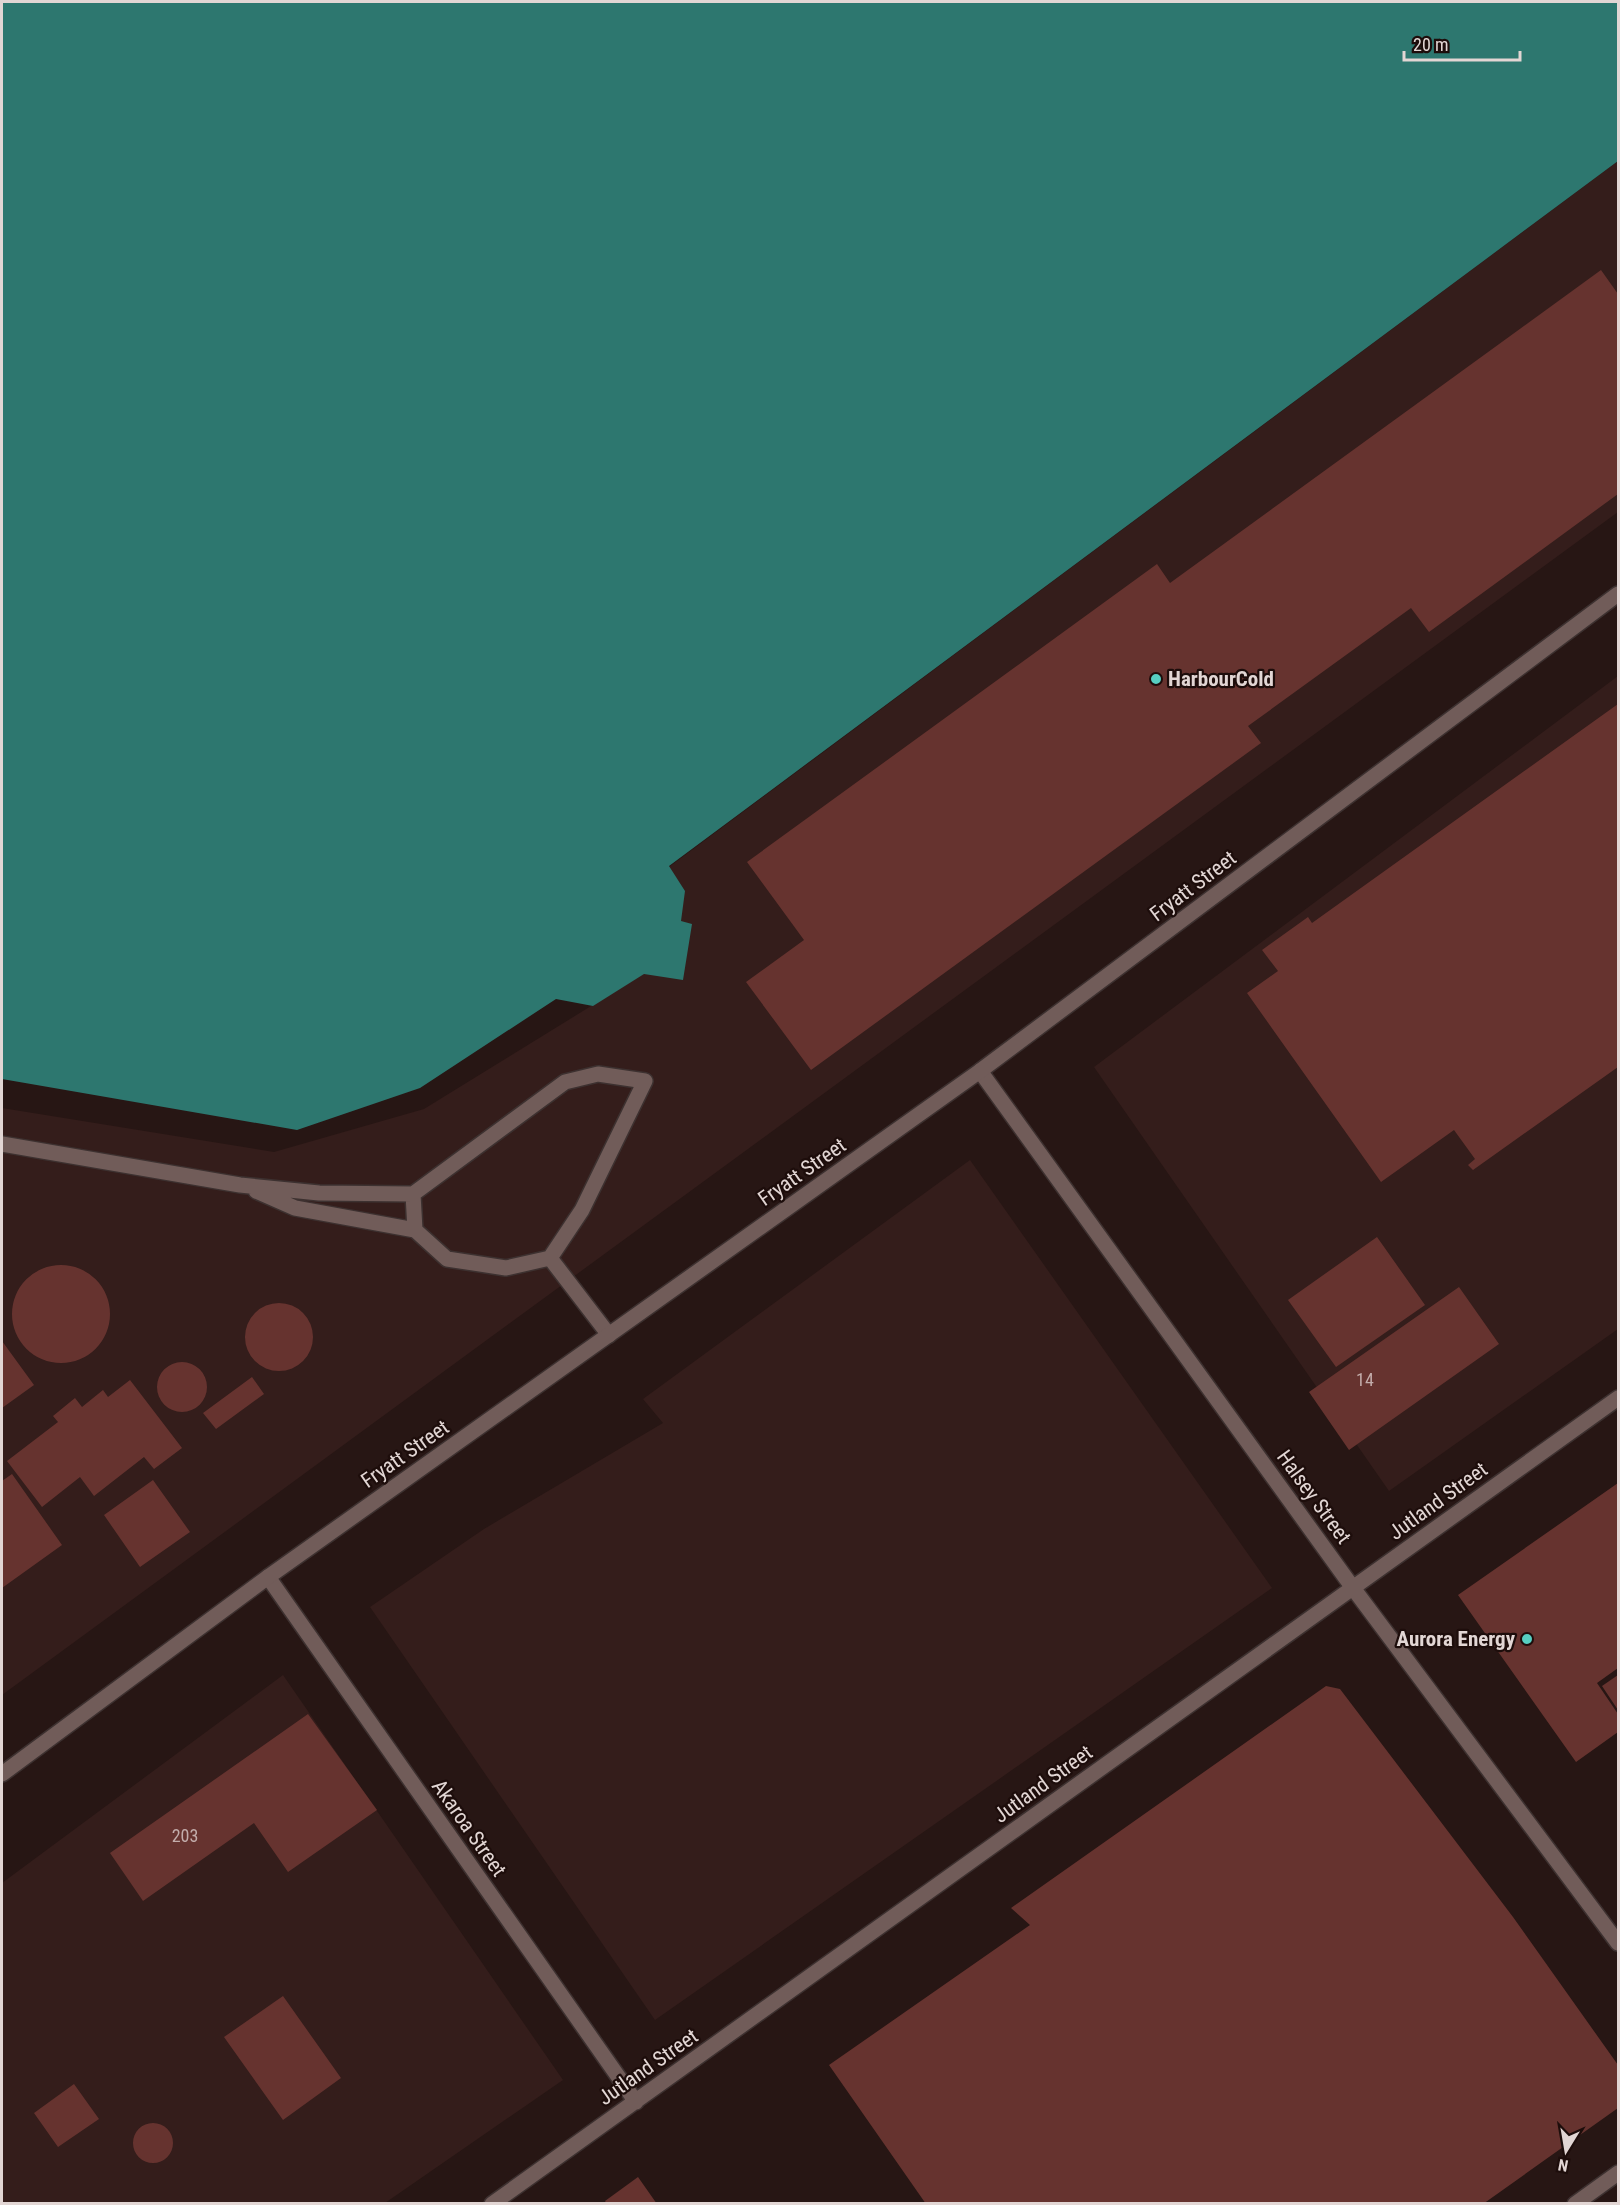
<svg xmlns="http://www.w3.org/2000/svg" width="1620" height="2205" viewBox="0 0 1620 2205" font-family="'Roboto Condensed',sans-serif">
<rect width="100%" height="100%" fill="#271614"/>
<path fill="#341d1b" d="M1618,161V512L2,1695V1108L274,1152L424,1109L643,974L685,891L669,867Z
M1618,676V1329L1389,1491L1094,1067Z
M970,1160L1272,1588L655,2020L370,1607L484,1529L663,1423L643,1399Z
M283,1675L563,2080L385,2203H2V1883Z"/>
<path fill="#2d776f" d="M2,2H1618V161L669,866L685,891L681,921L692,924L683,980L644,974L593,1006L556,999L420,1088L297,1130L2,1079Z"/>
<path fill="#66332f" d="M1601,270L1618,294V494L1429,632L1411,608L1248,726L1261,743L811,1070L746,982L804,940L747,862L1157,564L1170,583Z
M1618,704V1067L1473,1170L1468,1165L1475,1159L1454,1130L1381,1182L1247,993L1278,971L1262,950L1308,917L1312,923Z
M1377,1237L1425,1305L1336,1367L1288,1300Z
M12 1314a49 49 0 1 1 98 0a49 49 0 1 1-98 0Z
M1459,1287L1499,1344L1349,1450L1309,1392Z
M245 1337a34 34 0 1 1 68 0a34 34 0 1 1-68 0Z
M2,1341L34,1385L2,1408Z
M157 1387a25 25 0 1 1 50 0a25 25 0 1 1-50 0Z
M252,1377L264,1394L216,1429L203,1413Z
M130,1380L182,1448L154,1469L144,1457L94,1496L80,1477L42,1507L7,1461L58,1422L53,1416L75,1398L82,1407L103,1390L108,1397Z
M12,1474L62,1545L2,1588V1481Z
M153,1480L190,1532L140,1567L104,1515Z
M1618,1483V1668L1597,1683L1618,1714V1732L1576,1762L1458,1595Z
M1618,1675V1710L1602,1686Z
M1326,1686L1340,1689L1513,1917L1618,2065V2108L1483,2204H926L829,2065L1030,1925L1011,1908Z
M308,1714L377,1810L288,1872L254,1823L143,1901L110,1853Z
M283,1996L341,2078L283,2120L224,2037Z
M74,2084L99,2119L58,2147L34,2113Z
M133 2143a20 20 0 1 1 40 0a20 20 0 1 1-40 0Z
M638,2177L657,2204H607L605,2201Z"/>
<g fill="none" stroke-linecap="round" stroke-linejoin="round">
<defs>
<path id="service" d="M598,1074L645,1081L582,1210L550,1258L506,1268L447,1259L415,1230L413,1194L565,1082Z
M2,1144L240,1185L319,1193L413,1194
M256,1191L295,1208L415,1230
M550,1258L609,1335"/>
<path id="minor" d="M980,1071L1353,1588L1618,1943
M268,1577L636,2102
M492,2204L1618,1398
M1575,2204L1618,2173"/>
<path id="tertiary" d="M2,1774L268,1577L980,1071L1618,594"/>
</defs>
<use href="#service" stroke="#3d3130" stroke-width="18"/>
<use href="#minor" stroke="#3d3130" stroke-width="18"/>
<use href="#tertiary" stroke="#3d3130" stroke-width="18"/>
<use href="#service" stroke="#715c59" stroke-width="15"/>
<use href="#minor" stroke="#715c59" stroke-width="15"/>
<use href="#tertiary" stroke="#715c59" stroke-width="15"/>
</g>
<g fill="#57cec1" stroke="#1d0d0b" stroke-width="2">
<circle cx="1156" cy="679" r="6"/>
<circle cx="1527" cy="1639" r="6"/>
</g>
<g text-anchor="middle" stroke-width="4.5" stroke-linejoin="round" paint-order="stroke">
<g font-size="18" fill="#c3adab">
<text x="1365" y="1386">14</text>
<text x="185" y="1842">203</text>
</g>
<g font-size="21" font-weight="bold" fill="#e2d6d4" stroke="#1d0d0b" text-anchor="start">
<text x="1168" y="686">HarbourCold</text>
<text x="1515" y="1646" text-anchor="end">Aurora Energy</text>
</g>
<g font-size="21" fill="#e2d6d4" stroke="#1d0d0b">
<text transform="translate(1193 886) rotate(-37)" y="7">Fryatt Street</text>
<text transform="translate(802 1172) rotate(-35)" y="7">Fryatt Street</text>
<text transform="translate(405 1454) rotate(-35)" y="7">Fryatt Street</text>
<text transform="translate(1314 1497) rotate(54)" y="7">Halsey Street</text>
<text transform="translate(1438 1501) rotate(-36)" y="7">Jutland Street</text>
<text transform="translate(1043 1784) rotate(-36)" y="7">Jutland Street</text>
<text transform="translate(469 1828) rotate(55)" y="7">Akaroa Street</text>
<text transform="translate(648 2067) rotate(-35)" y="7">Jutland Street</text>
</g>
</g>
<rect width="1620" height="2205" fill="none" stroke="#e2d6d4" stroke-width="6"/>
<g transform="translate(1566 2151) rotate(191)" stroke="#1d0d0b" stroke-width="4.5" paint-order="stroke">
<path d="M0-4.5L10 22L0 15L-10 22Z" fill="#e2d6d4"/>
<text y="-9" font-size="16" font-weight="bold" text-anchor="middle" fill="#e2d6d4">N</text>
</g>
<path d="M1404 51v9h116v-9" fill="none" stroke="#e2d6d4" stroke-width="3"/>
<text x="1413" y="51" font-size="18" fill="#e2d6d4" stroke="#1d0d0b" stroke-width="4.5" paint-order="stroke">20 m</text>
</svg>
